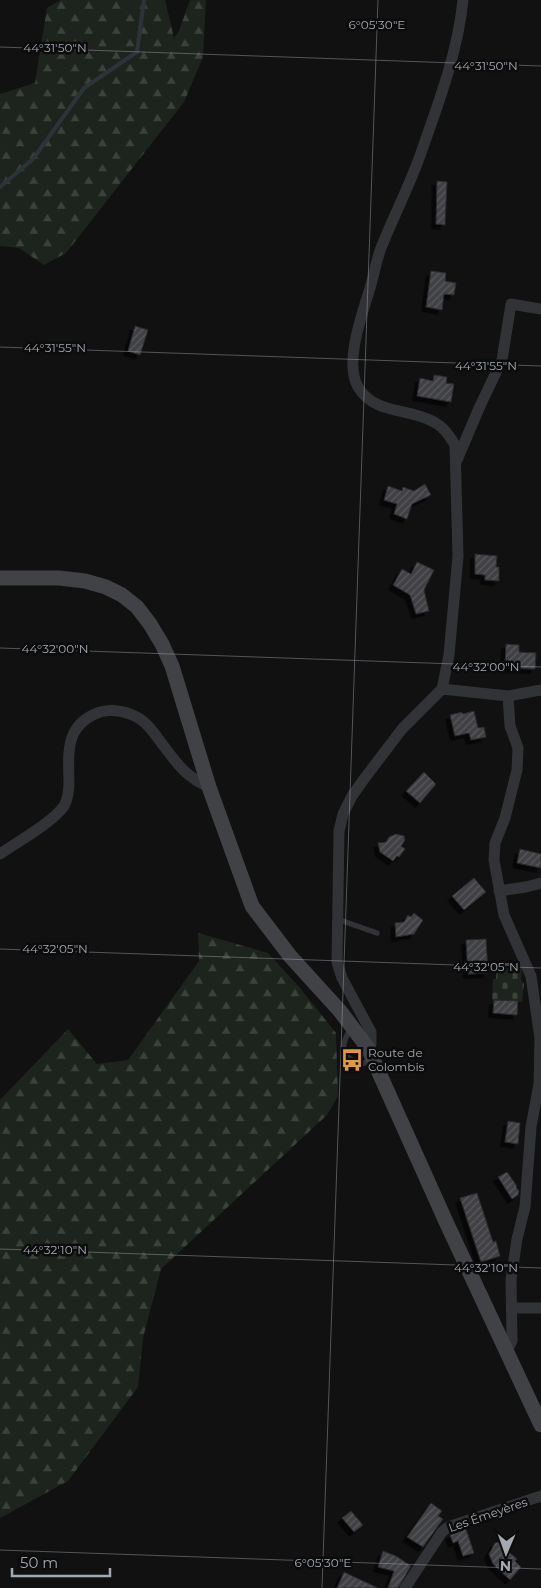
<svg xmlns="http://www.w3.org/2000/svg" width="541" height="1588" viewBox="0 0 541 1588" font-family="Montserrat,sans-serif">
<defs>
<pattern id="forest-firs" width="22" height="20" patternUnits="userSpaceOnUse" patternTransform="scale(1.25)"><rect width="22" height="20" fill="#1d241d"/><path d="M5 1l3.5 6h-7zM16 11l3.5 6h-7z" fill="#3b413b"/></pattern>
<pattern id="cemetery-stones" width="16" height="16" patternUnits="userSpaceOnUse" patternTransform="scale(1.25)"><rect width="16" height="16" fill="#1d241d"/><path d="M2 7V4a2 2 0 0 1 4 0v3zM10 15v-3a2 2 0 0 1 4 0v3z" fill="#3b413b"/></pattern>
<pattern id="building-hatch" width="6" height="6" patternUnits="userSpaceOnUse" patternTransform="scale(1.25)"><rect width="6" height="6" fill="#404145"/><path d="M-1 1l2-2M0 6l6-6M5 7l2-2" fill="none" stroke="#585a5d"/></pattern>
<filter id="shadow"><feDropShadow dx="-4.5" dy="4.5" stdDeviation="0" flood-color="#0009"/></filter>
</defs>
<rect width="100%" height="100%" fill="#111112"/>
<path fill="url(#forest-firs)" d="M61,0H165L174,38L179,31L190,0H206L203,57L184,102L66,253L44,265L19,248L1,246L0,247V94L35,83L47,8Z
M198,933L268,953L300,988L336,1033L338,1096L327,1115L161,1269L143,1338L138,1387L68,1481L0,1518V1100L68,1029L97,1064L128,1060L199,961Z"/>
<path fill="url(#cemetery-stones)" d="M497,962L522,964L521,980L524,984L522,1002L492,1000L493,979H496Z"/>
<g fill="none" stroke-linecap="round" stroke-linejoin="round">
<path stroke="#2b3439" stroke-width="4" d="M0,187L33,159L84,88L137,52L144,0"/>
</g>
<path fill="url(#building-hatch)" stroke="#2b2b2e" filter="url(#shadow)" d="M437,181L447,182L445,225L436,224Z
M431,271L446,273L445,281L456,283L454,295L444,294L442,310L426,307Z
M135,326L148,330L140,355L128,351Z
M434,375L447,377L446,383L454,384L451,402L417,396L420,378L433,381Z
M425,484L431,495L412,504L407,519L394,514L397,504L384,500L388,486L402,491L403,487L414,491Z
M475,554L497,556L496,567H499V581L485,580V575L475,574Z
M417,562L434,570L424,590L429,611L416,614L410,595L393,585L402,569L411,574Z
M506,644L519,645V652L536,653L535,669L505,668Z
M474,711L478,728L484,727L486,737L471,740L469,733L455,736L450,715L462,712L463,714Z
M424,772L436,784L420,803L406,791Z
M396,834L404,836L405,840L401,846L405,849L399,857L397,856L393,861L380,852L378,843L386,842L389,837Z
M520,849L541,854V868L517,863Z
M474,878L486,892L464,910L452,896Z
M414,913L423,920L414,934L396,937L395,923L404,922L408,915L411,917Z
M486,939L488,973L468,974L466,940Z
M494,1000L518,1001L517,1015L493,1013Z
M508,1121L520,1123L518,1144L505,1142Z
M507,1172L517,1186L516,1187L519,1191L518,1195L512,1199L498,1177Z
M477,1193L493,1242L496,1241L500,1256L481,1262L460,1198Z
M431,1503L442,1511L438,1516L443,1519L423,1547L407,1537Z
M351,1511L363,1525L354,1532L342,1518Z
M466,1529L474,1553L463,1556L458,1541L453,1543L450,1535Z
M506,1540L510,1553L517,1559L515,1561L521,1567L510,1580L493,1564L489,1554L495,1543Z
M383,1551L396,1556L411,1566L398,1588H388L394,1571L378,1567Z
M344,1572L348,1574L378,1588H337Z"/>
<g fill="none" stroke-linecap="round" stroke-linejoin="round">
<path stroke="#323336" stroke-width="5.5" d="M337,919L377,933
M351,1029C340,1044 340,1057 360,1064L372,1061"/>
<path stroke="#323336" stroke-width="11" d="M457,460L480,406L502,360L511,304L541,309
M442,689L508,696L541,690
M0,854C17,842 52,823 64,806C68,799 69,789 69,781C68,750 66,724 100,712C113,708 129,712 140,719C148,724 155,734 160,741C176,762 185,777 209,787
M499,891L526,887L541,883
M368,1048L371,1044V1032L342,978L337,962L339,831L343,814L352,796L364,779L402,729L442,689L449,655L458,556L455,445C449,435 443,426 432,421C407,408 374,414 358,387C344,362 362,315 370,288C374,275 376,261 381,248C394,215 411,183 422,150C439,102 458,51 463,0
M512,1308H541
M507,1351L512,1341L511,1280L517,1239L525,1207L531,1127L539,1084L540,1038L531,976L504,915L494,860L495,843L505,818L517,770L518,748L510,726L508,696
M405,1588L442,1532L448,1527L541,1496"/>
<path stroke="#404246" stroke-width="15" d="M0,578H59L85,581L106,587L122,595L137,607L150,624L162,644L172,666L209,787L252,906L290,956L340,1011L368,1048L447,1224L541,1425"/>
</g>
<path fill="none" stroke="#a3a9b1" stroke-width="1" stroke-opacity="0.45" d="M0,47L541,66M0,347L541,366M0,648L541,667M0,949L541,968M0,1249L541,1268M0,1550L541,1569M322,1588L378,0"/>
<defs>
<symbol id="bus-bare" viewBox="-9 -9 18 18"><path d="M-5-6H5V4H4V6H2V4H-2V6H-4V4H-5ZM-3.5-4V0h7V-4ZM-3.5 1.2v1.5H-2V1.2ZM2 1.2v1.5H3.5V1.2Z" fill="#e29938" stroke="#0c0c0d" stroke-width="2.5" paint-order="stroke"/></symbol>
</defs>
<g fill-rule="evenodd">
<use href="#bus-bare" x="336" y="1044" width="32" height="32"/>
</g>
<g text-anchor="middle" stroke-width="5" stroke-linejoin="round" paint-order="stroke">
<g font-size="12" fill="#a3a9b1" stroke="#0c0c0d" text-anchor="start">
<text x="368" y="1057">Route de<tspan x="368" dy="14">Colombis</tspan></text>
</g>
<g font-size="12" fill="#a3a9b1" stroke="#0c0c0d">
<text transform="translate(488 1515) rotate(-19)" y="4">Les Émeyères</text>
</g>
</g>
<g font-size="12" text-anchor="middle" fill="#a3a9b1" stroke="#0c0c0d" stroke-width="5" stroke-linejoin="round" paint-order="stroke">
<text x="377" y="29">6°05'30"E</text>
<text x="55" y="52">44°31'50"N</text>
<text x="486" y="70">44°31'50"N</text>
<text x="55" y="352">44°31'55"N</text>
<text x="486" y="370">44°31'55"N</text>
<text x="55" y="653">44°32'00"N</text>
<text x="486" y="671">44°32'00"N</text>
<text x="55" y="953">44°32'05"N</text>
<text x="486" y="971">44°32'05"N</text>
<text x="55" y="1254">44°32'10"N</text>
<text x="486" y="1272">44°32'10"N</text>
<text x="323" y="1567">6°05'30"E</text>
</g>
<g transform="translate(506 1553) rotate(182)" stroke="#0c0c0d" stroke-width="4" paint-order="stroke">
<path d="M0-4L9 19L0 12L-9 19Z" fill="#a3a9b1"/>
<text y="-8" font-size="14" font-weight="bold" text-anchor="middle" fill="#a3a9b1">N</text>
</g>
<path d="M12 1568v8h98v-8" fill="none" stroke="#a3a9b1" stroke-width="2.5"/>
<text x="20" y="1568" font-size="15" fill="#a3a9b1" stroke="#0c0c0d" stroke-width="4" paint-order="stroke">50 m</text>
</svg>
